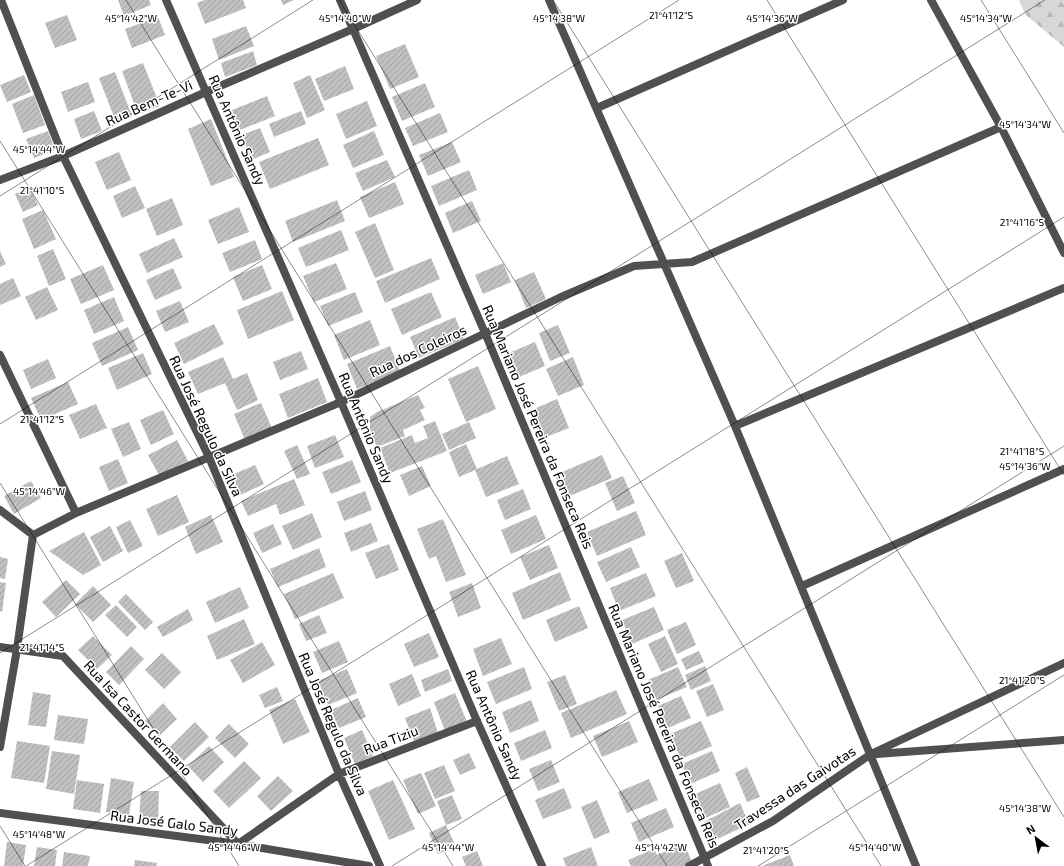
<svg xmlns="http://www.w3.org/2000/svg" width="1064" height="866" viewBox="0 0 1064 866" font-family="'Exo 2',sans-serif">
<defs>
<pattern id="forest-firs" width="22" height="20" patternUnits="userSpaceOnUse"><rect width="22" height="20" fill="#d7d7d7"/><path d="M5 1l3.5 6h-7zM16 11l3.5 6h-7z" fill="#b7b7b7"/></pattern>
<pattern id="building-hatch" width="6" height="6" patternUnits="userSpaceOnUse"><rect width="6" height="6" fill="#c0c0c0"/><path d="M-1 1l2-2M0 6l6-6M5 7l2-2" fill="none" stroke="#a3a3a3"/></pattern>
</defs>
<rect width="100%" height="100%" fill="#fff"/>
<path fill="url(#forest-firs)" d="M1019,0H1064V47L1025,14Z"/>
<path fill="url(#building-hatch)" d="M118,0H149L151,5L124,16Z
M205,0H243L246,8L205,24L197,3Z
M281,0H294L283,5Z
M67,15L77,40L55,48L45,23Z
M158,17L165,35L132,48L125,29Z
M246,26L254,46L219,60L212,39Z
M405,44L419,77L390,89L376,56Z
M253,51L257,65L225,77L221,63Z
M143,63L160,106L138,114L122,71Z
M345,66L354,89L324,101L315,79Z
M115,72L132,116L116,122L99,78Z
M24,75L31,92L7,102L0,85Z
M310,75L325,110L307,118L293,83Z
M88,82L95,102L68,112L61,92Z
M425,83L435,107L402,121L392,97Z
M34,95L45,125L23,133L12,104Z
M267,96L275,116L240,130L232,110Z
M367,101L377,126L346,139L336,114Z
M94,111L102,131L81,139L74,119Z
M301,111L306,124L274,137L269,124Z
M440,113L448,132L413,146L405,128Z
M211,119L234,177L211,186L188,129Z
M260,128L270,152L251,160L242,135Z
M48,131L55,150L34,158L26,139Z
M374,131L384,155L353,168L343,145Z
M318,138L329,165L270,189L259,162Z
M452,142L461,162L428,176L419,155Z
M119,152L131,180L107,190L95,162Z
M387,160L395,177L363,191L355,173Z
M469,170L477,190L439,206L431,186Z
M395,182L404,204L369,218L360,197Z
M135,186L145,208L122,218L113,196Z
M30,187L38,205L23,212L15,194Z
M172,198L183,225L157,236L146,209Z
M337,200L345,221L293,242L285,221Z
M472,201L481,221L453,233L445,213Z
M239,207L249,232L218,244L208,220Z
M43,210L56,239L34,249L22,219Z
M375,223L394,270L375,278L355,232Z
M341,230L349,250L306,267L298,248Z
M174,238L183,257L147,273L139,254Z
M255,240L262,259L230,272L222,253Z
M53,249L66,279L49,286L37,256Z
M0,251L6,264L0,267Z
M431,258L440,279L385,303L376,281Z
M336,263L347,289L314,302L303,276Z
M503,263L511,282L483,294L475,275Z
M103,265L114,290L81,304L70,279Z
M262,265L272,289L243,301L233,277Z
M173,268L182,288L155,300L146,280Z
M534,272L546,299L526,308L515,280Z
M13,278L21,296L0,305V284Z
M47,287L58,310L36,320L25,297Z
M282,291L294,320L248,339L237,310Z
M355,292L363,312L328,326L320,306Z
M431,292L442,317L402,335L391,309Z
M114,297L124,321L94,334L84,310Z
M180,301L189,322L165,332L156,311Z
M455,317L464,339L419,358L410,337Z
M370,320L380,345L344,360L334,335Z
M214,324L224,344L184,364L174,343Z
M558,325L570,353L550,361L539,333Z
M128,327L138,350L102,366L92,343Z
M535,342L545,366L519,377L509,353Z
M390,346L400,371L357,389L347,364Z
M301,351L308,369L280,380L273,362Z
M143,353L152,374L117,390L108,368Z
M223,357L233,379L247,373L258,400L237,410L225,383L198,394L188,372Z
M573,357L584,385L558,396L546,369Z
M48,359L56,378L31,389L23,370Z
M478,366L496,409L466,422L448,379Z
M318,378L327,402L288,418L279,394Z
M68,382L78,404L41,420L31,398Z
M418,395L425,408L420,410L425,420L403,430L405,436L377,447L370,432V417L377,412Z
M557,399L569,428L541,439L529,411Z
M261,403L272,428L245,440L234,414Z
M96,404L107,428L80,439L69,415Z
M163,410L174,434L151,445L140,420Z
M435,421L447,451L390,473L380,448L412,435L415,443L428,438L423,426Z
M129,422L141,449L123,457L111,429Z
M469,422L476,438L449,450L442,434Z
M335,435L344,457L315,468L307,446Z
M177,440L188,461L159,475L148,455Z
M466,444L477,469L507,456L519,484L486,497L475,470L459,477L449,452Z
M297,445L310,474L297,479L284,451Z
M602,455L612,478L565,498L555,475Z
M118,459L128,483L109,491L99,467Z
M352,460L361,482L331,494L322,472Z
M255,465L264,484L240,495L232,475Z
M422,466L431,486L409,496L400,475Z
M623,476L635,503L617,511L605,483Z
M294,479L305,505L280,515L276,504L248,516L241,501Z
M31,481L41,498L14,514L4,496Z
M523,489L531,509L505,520L497,500Z
M365,491L372,510L344,521L337,502Z
M177,495L189,522L158,536L146,509Z
M636,511L646,535L597,556L587,532Z
M312,513L322,537L293,550L282,526Z
M211,515L223,542L196,554L185,527Z
M536,515L546,539L511,554L501,530Z
M443,519L466,575L446,582L436,556L429,559L417,529Z
M130,520L143,546L128,553L116,527Z
M371,523L378,541L351,552L344,533Z
M273,524L282,544L262,553L253,533Z
M110,526L123,551L103,562L90,537Z
M84,532L101,565L83,575L49,551Z
M389,544L399,570L376,579L365,553Z
M549,545L558,568L530,580L520,557Z
M631,547L640,567L606,582L597,562Z
M319,548L326,567L278,587L270,569Z
M682,553L694,581L676,588L664,561Z
M0,557L8,559L5,579L0,578Z
M560,572L571,600L523,620L512,593Z
M333,573L344,598L295,619L284,594Z
M646,573L656,596L619,611L610,588Z
M66,580L80,594L56,617L42,602Z
M0,582L6,583L2,612L0,611Z
M472,583L481,608L458,617L449,592Z
M93,586L111,605L93,622L75,604Z
M240,587L249,608L215,623L206,602Z
M126,594L153,622L145,630L118,602Z
M116,605L137,627L127,637L105,615Z
M579,606L588,628L555,642L546,620Z
M654,607L664,630L632,644L622,620Z
M188,609L193,620L163,637L157,627Z
M319,615L327,633L306,641L299,624Z
M244,619L255,644L217,660L207,636Z
M686,622L696,645L677,654L667,630Z
M429,633L439,657L414,667L404,644Z
M93,636L112,655L97,669L78,650Z
M665,636L678,664L661,672L648,644Z
M501,638L512,664L483,676L473,649Z
M339,641L348,662L322,673L313,652Z
M262,642L275,665L243,683L230,660Z
M131,646L144,659L119,685L106,672Z
M699,651L704,662L686,670L681,659Z
M162,653L181,672L164,689L145,670Z
M705,666L711,681L691,690L685,675Z
M524,667L532,689L496,704L487,682Z
M678,667L687,687L656,700L648,680Z
M347,669L357,693L328,705L318,681Z
M448,669L452,681L425,692L421,680Z
M412,674L421,696L398,706L389,684Z
M565,675L577,704L559,711L547,682Z
M713,684L724,710L707,717L696,691Z
M277,687L283,701L265,708L259,695Z
M616,690L627,714L571,738L561,713Z
M33,692L51,695L46,727L28,725Z
M455,693L467,722L445,731L434,702Z
M681,696L691,718L668,728L658,706Z
M358,698L366,717L339,728L331,710Z
M295,699L310,732L283,744L269,710Z
M531,700L539,721L510,733L502,712Z
M163,703L177,719L159,736L145,721Z
M430,708L438,733L414,741L405,718Z
M58,715L88,719L84,744L54,740Z
M629,721L638,742L602,757L593,736Z
M701,721L712,746L681,759L670,734Z
M195,722L209,737L184,761L170,747Z
M229,724L249,744L235,758L215,738Z
M362,730L373,756L355,764L344,738Z
M545,730L552,748L521,761L514,743Z
M17,741L50,746L44,783L11,778Z
M209,746L224,762L203,782L188,766Z
M52,751L80,755L74,794L46,789Z
M712,751L720,771L690,784L682,764Z
M469,753L476,768L460,775L453,760Z
M551,760L560,782L538,791L529,769Z
M244,761L261,778L229,808L213,791Z
M444,765L455,791L435,799L424,773Z
M747,767L760,797L747,802L735,773Z
M421,773L436,806L418,814L403,780Z
M278,776L293,791L271,811L257,796Z
M111,778L134,782L129,815L106,812Z
M649,779L658,800L627,813L618,792Z
M77,780L104,784L100,813L73,809Z
M393,780L415,829L389,840L368,791Z
M720,783L730,807L703,819L693,795Z
M564,788L572,808L543,819L535,800Z
M141,791H159L158,821L139,820Z
M452,795L462,819L446,825L437,801Z
M597,800L610,832L594,839L581,807Z
M740,803L749,824L711,842L704,822Z
M666,808L674,827L639,842L631,823Z
M446,825L456,847L438,854L429,833Z
M7,842L26,845L23,866H4Z
M684,843L692,862L683,866H631L628,860L654,849L657,855Z
M37,847L57,850L55,866H34Z
M591,847L598,866H566L563,858Z
M477,851L483,866H466L462,857Z
M64,852L90,856L88,866H62Z
M790,855L794,866H762Z
M135,860L157,863L156,866H134Z"/>
<g fill="none" stroke-linecap="round" stroke-linejoin="round">
<path stroke="#505050" stroke-width="8" d="M1,0L63,156L209,457L339,774L380,866
M340,0L353,29L417,0
M549,0L735,426L916,866
M931,0L1001,127L1064,253
M597,108L843,0
M0,180L63,156L206,92
M0,355L76,513
M735,426L1064,288
M0,510L33,535
M33,535L76,513L341,402L561,297L634,266L692,262L1001,127
M802,586L1064,469
M0,647L63,656L238,844L339,774L477,721
M0,747L17,649L33,535
M877,754L1064,740
M0,813L238,844L369,866
M689,866L773,821L871,754L1064,663"/>
<path stroke="#505050" stroke-width="8" d="M166,0L341,402L477,721L542,866
M206,92L353,29L485,333L708,866"/>
</g>
<path fill="none" stroke="#000" stroke-width="1" stroke-opacity="0.45" d="M126,0L667,866M339,0L881,866M553,0L1064,817M767,0L1064,475M981,0L1064,133M0,141L453,866M0,196L313,0M0,424L679,0M0,483L239,866M0,653L1045,0M0,826L25,866M26,866L1064,217M392,866L1064,446M758,866L1064,675"/>
<g text-anchor="middle" stroke-width="3" stroke-linejoin="round" paint-order="stroke">
<g font-size="14" fill="#000" stroke="#fff">
<text transform="translate(149 103) rotate(-24)" y="5">Rua Bem-Te-Vi</text>
<text transform="translate(237 130) rotate(66)" y="5">Rua Antônio Sandy</text>
<text transform="translate(418 351) rotate(-25)" y="5">Rua dos Coleiros</text>
<text transform="translate(206 426) rotate(65)" y="5">Rua José Regulo da Silva</text>
<text transform="translate(538 427) rotate(67)" y="5">Rua Mariano José Pereira da Fonseca Reis</text>
<text transform="translate(366 428) rotate(67)" y="5">Rua Antônio Sandy</text>
<text transform="translate(138 718) rotate(47)" y="5">Rua Isa Castor Germano</text>
<text transform="translate(333 724) rotate(67)" y="5">Rua José Regulo da Silva</text>
<text transform="translate(494 725) rotate(66)" y="5">Rua Antônio Sandy</text>
<text transform="translate(664 726) rotate(67)" y="5">Rua Mariano José Pereira da Fonseca Reis</text>
<text transform="translate(391 740) rotate(-21)" y="5">Rua Tiziu</text>
<text transform="translate(795 788) rotate(-33)" y="5">Travessa das Gaivotas</text>
<text transform="translate(174 823) rotate(7)" y="5">Rua José Galo Sandy</text>
</g>
</g>
<g font-size="10" text-anchor="middle" fill="#000" stroke="#fff" stroke-width="3" stroke-linejoin="round" paint-order="stroke">
<text x="671" y="19">21°41'12"S</text>
<text x="772" y="22">45°14'36"W</text>
<text x="131" y="22">45°14'42"W</text>
<text x="345" y="22">45°14'40"W</text>
<text x="559" y="22">45°14'38"W</text>
<text x="986" y="22">45°14'34"W</text>
<text x="1025" y="128">45°14'34"W</text>
<text x="39" y="153">45°14'44"W</text>
<text x="42" y="194">21°41'10"S</text>
<text x="1022" y="226">21°41'16"S</text>
<text x="42" y="423">21°41'12"S</text>
<text x="1022" y="455">21°41'18"S</text>
<text x="1025" y="470">45°14'36"W</text>
<text x="39" y="495">45°14'46"W</text>
<text x="42" y="651">21°41'14"S</text>
<text x="1022" y="684">21°41'20"S</text>
<text x="1025" y="812">45°14'38"W</text>
<text x="39" y="838">45°14'48"W</text>
<text x="234" y="851">45°14'46"W</text>
<text x="448" y="851">45°14'44"W</text>
<text x="661" y="851">45°14'42"W</text>
<text x="875" y="851">45°14'40"W</text>
<text x="766" y="854">21°41'20"S</text>
</g>
<g transform="translate(1036 838) rotate(328)" stroke="#ffffff" stroke-width="3" paint-order="stroke">
<path d="M0-3L7 15L0 10L-7 15Z" fill="#000000"/>
<text y="-6" font-size="11" font-weight="bold" text-anchor="middle" fill="#000000">N</text>
</g>
</svg>
